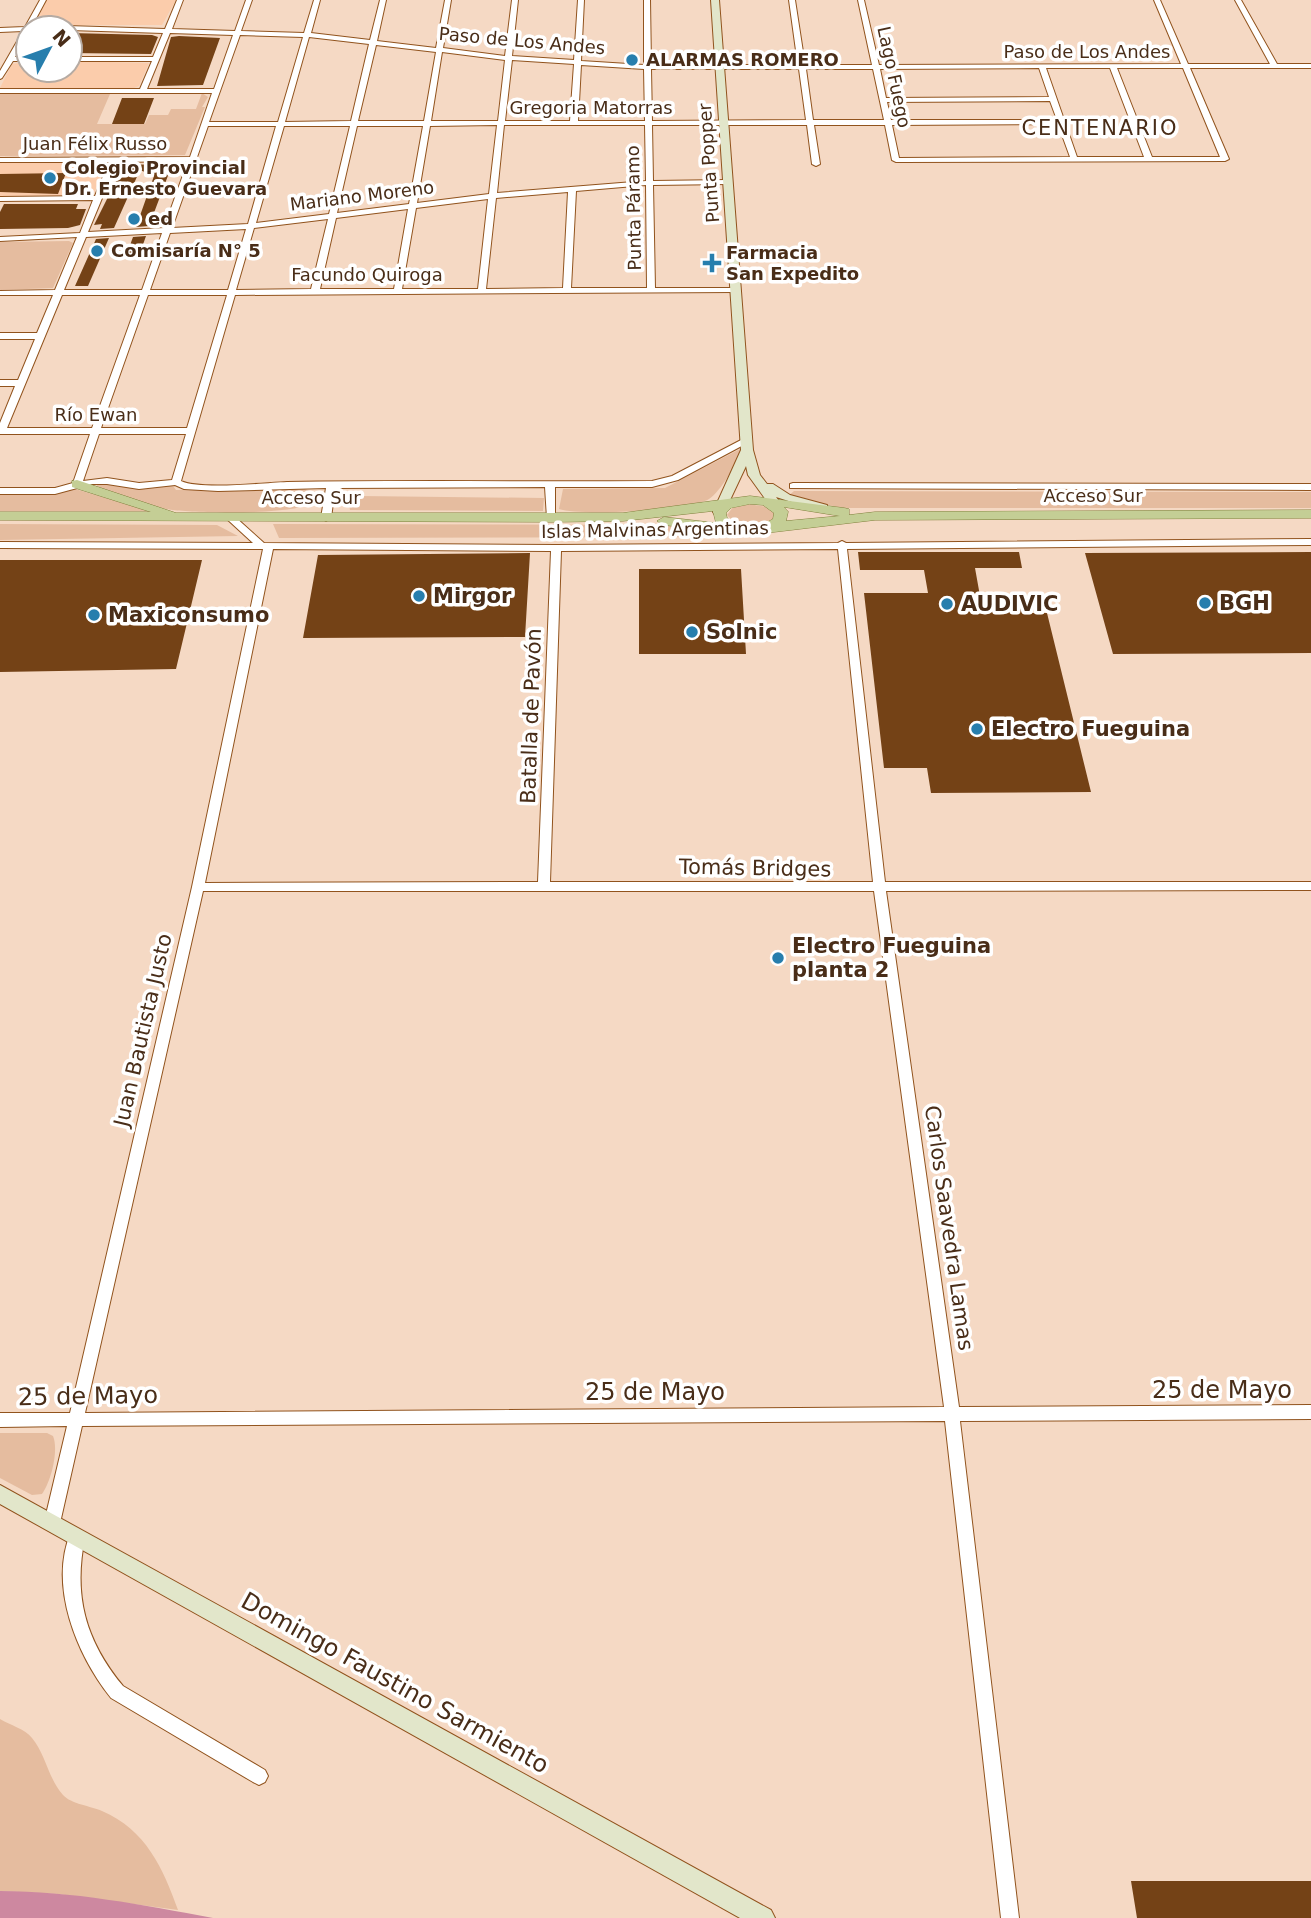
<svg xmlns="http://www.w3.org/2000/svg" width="1311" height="1918" viewBox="0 0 1311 1918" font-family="'DejaVu Sans',sans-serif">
<rect width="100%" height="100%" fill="#f5d9c4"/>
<path fill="#fbccab" d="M46,0H176L162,25H35Z
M28,61V70H70V61L149,63L139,86L134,88H0L12,64Z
M0,162H99L106,165L95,191L88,195L0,196Z"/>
<path fill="#e5bc9f" d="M202,93L208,97L202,107H205L185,155L0,156V94H110L97,124H145L149,115H168L171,109H196Z
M69,241L73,243L53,288L0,290V242Z
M740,449C739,462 720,492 709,499C689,511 580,516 559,509L563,489L665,488Z
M93,483L173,486L176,490L302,488L324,496C314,517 198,513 173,510C158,509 102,491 93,483Z
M75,489L151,511H0V495Z
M794,491L1311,492V508H843L787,497Z
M359,496L544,498L543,511L350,510L349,504Z
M748,504L768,507L775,514L774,518C761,529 738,529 727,515L733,507Z
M0,524L217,525L238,536L0,540Z
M273,524L676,525L755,537L279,538Z
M0,1433H47L53,1436C59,1450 51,1482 42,1494L32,1495L0,1478Z
M0,1719C10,1725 25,1729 32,1738C46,1755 48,1778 63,1795C71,1804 91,1806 102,1811C146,1830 163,1868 178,1910L58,1894L0,1891Z"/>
<path fill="#cd88a0" d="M0,1891C72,1891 143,1905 213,1918H0Z"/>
<path fill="#744216" d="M70,33L152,35L158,37L151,54L70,53Z
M179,36L220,38L203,85L157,86L171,37Z
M122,98H154L144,124H112Z
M166,164L172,165L149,226L136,227L154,176L140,170L114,228L100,229L102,224L94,225L124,165Z
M66,173L58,194L0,192V174Z
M4,204H78L76,209H86L80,225L68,228L0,229V212Z
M146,236L139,256H126L133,237Z
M109,238L88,286H75L96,239Z
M858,552H1019L1022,568H975L980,596H1027L1031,613H1047L1091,792L931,793L927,768H884L864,593H928L924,570H860Z
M1311,552V653L1113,654L1085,553Z
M530,553L525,637L303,638L318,555Z
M0,560H202L176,669L0,672Z
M639,569H741L746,654H639Z
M1131,1881H1311V1918H1137Z"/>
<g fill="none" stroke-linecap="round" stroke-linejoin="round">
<defs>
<path id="street" d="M40,0H46L31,28H28V35L15,57H28V61H13L2,78L0,79V71L23,31L0,32V28L25,27Z
M177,0H183L172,29L235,31L246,0H252L241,31L304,33L314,0H320L311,33L370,40L380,0H386L377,41L436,48L445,0H451L443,48L505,56L512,0H518L512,56L574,60L578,0H584L581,61L644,65V0H650L651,65H798L789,0H795L805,65H872L858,0H864L879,65L1181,64L1154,0H1160L1188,64H1270L1235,0H1241L1277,64H1311V68H1190L1229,159L1225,161L896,162L892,160L885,125H814L820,164L816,166L812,164L807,125H652L653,181L727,180L731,182L727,184L653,185L655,288H738V292H735L235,295L181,481C200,490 263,483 287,482C409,480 530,482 652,481L672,476L743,439H749L751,441L678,480L652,487H555V520L552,521L547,518L545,487L335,488L331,518L326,521L321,518L326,488L218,491L184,489L175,485L139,489L107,484H92L55,494H0V488H55L73,483L90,434H0V423L15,386H0V380H18L35,339H0V333H37L53,295H0V291L55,290L77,237L0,241V237L80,233L93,200L0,201V197L95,196L109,162H0V158L190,157L212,93H0V89H140L152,61H70V57H153L163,33L70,30V28H64L67,26L165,29ZM170,33L233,35L214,89H147ZM240,35L303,37L278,122H209ZM309,37L369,44L351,121L285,122ZM376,45L436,52L424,121H358ZM442,52L505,60L498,121H431ZM512,60L574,64L570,121H505ZM581,65L644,69L645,121H578ZM1039,68L1049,97L886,98L880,69ZM1046,68H1110L1144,157H1077ZM1117,68H1183L1220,157H1152ZM651,69H799L806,120L652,121ZM806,69H873L884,120H813ZM1050,101L1057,120H891L887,102ZM1058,124L1070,157L899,158L892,125ZM497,125L489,194L417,203L430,126ZM504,125H645L646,181L497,193ZM208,126H276L248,224L172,228ZM284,126H350L329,214L256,223ZM357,126H423L409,204L337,213ZM188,161L164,228L88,232L117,162ZM646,185L647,288H571L576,191ZM568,192L563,288L486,289L496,198ZM488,199L478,289H402L416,208ZM408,209L394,289H320L336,218ZM328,219L311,289L236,290L254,228ZM246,229L228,290H150L170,233ZM162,233L142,290H64L86,237ZM62,295H140L92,428H7ZM148,295H227L187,428H101ZM99,434H186L172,480L139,483L107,478L83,481Z
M793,483L1311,484V490L790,488V484Z
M231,515L234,516L264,543L556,545L838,543L842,541L846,543L1311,539V545L847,549L885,882H1311V890L886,891L959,1407L1311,1405V1419L960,1421L1019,1918H1001L945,1421L82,1426L60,1523L58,1528L52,1530L46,1528L44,1523L67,1426L0,1427V1413H70L192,887L263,549L0,548V542L253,543L228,520L226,518ZM273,549L551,551L538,882L205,883ZM838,549L873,882H550L561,551ZM203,891H874L944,1407L85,1413Z
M77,1530L83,1532L85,1537C73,1595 85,1640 123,1686L265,1770L268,1776L265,1782L259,1785L253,1782L111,1698C77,1655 48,1586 71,1532Z"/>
<path id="secondary" d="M711,0H719L753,450L760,475L767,484H773L790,495L827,505V511L823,512L776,497L784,508L782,511H774L748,475L746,466L723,515H715L713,512L741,450Z
M0,1485L771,1910L775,1918H740L0,1504Z"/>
<path id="primary" d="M77,480L176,513H623L750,496L844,508L849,509V515L875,512L1311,510V518L875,520L749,535L664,525L657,521L664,517L716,523L713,511L623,521L552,522L0,520V512H151L72,487V481ZM750,504L763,505L774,513L773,519C757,529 741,529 727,518L726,513L731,508ZM784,507L840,516L786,521L788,512Z"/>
</defs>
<use href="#street" stroke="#91531d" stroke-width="2"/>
<use href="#secondary" stroke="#91531d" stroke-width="2"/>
<use href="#primary" stroke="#80803c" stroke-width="1"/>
<use href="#street" fill="#fff" fill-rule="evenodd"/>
<use href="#secondary" fill="#e2e6ca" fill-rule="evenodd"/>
<use href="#primary" fill="#c4ce95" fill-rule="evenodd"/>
</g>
<g fill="#277ead" stroke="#fff" stroke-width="2.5">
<circle cx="632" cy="60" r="7"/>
<circle cx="50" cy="178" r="7"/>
<circle cx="134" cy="219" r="7"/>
<circle cx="97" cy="251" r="7"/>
<path d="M708.5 252.5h7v7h7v7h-7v7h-7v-7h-7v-7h7z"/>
<circle cx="419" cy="596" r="7"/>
<circle cx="1205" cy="603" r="7"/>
<circle cx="947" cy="604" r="7"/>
<circle cx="94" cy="615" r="7"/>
<circle cx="692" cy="632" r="7"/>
<circle cx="977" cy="729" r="7"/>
<circle cx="778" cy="958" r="7"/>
</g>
<g text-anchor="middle" stroke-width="7" stroke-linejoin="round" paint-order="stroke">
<g font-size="18" fill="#492d18" stroke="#fff">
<text transform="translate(522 41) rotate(5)" y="6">Paso de Los Andes</text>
<text x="1087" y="58">Paso de Los Andes</text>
<text transform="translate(894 77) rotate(78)" y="6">Lago Fuego</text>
<text x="591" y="114">Gregoria Matorras</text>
<text x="95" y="150">Juan Félix Russo</text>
<text transform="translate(709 163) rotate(-94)" y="6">Punta Popper</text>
<text transform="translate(362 196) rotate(-7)" y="6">Mariano Moreno</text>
<text transform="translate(634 208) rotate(-91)" y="6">Punta Páramo</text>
<text x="367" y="281">Facundo Quiroga</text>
<text x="96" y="421">Río Ewan</text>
<text x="1093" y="502">Acceso Sur</text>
<text x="311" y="504">Acceso Sur</text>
<text transform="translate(655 530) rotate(-1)" y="6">Islas Malvinas Argentinas</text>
</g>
<g font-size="18" font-weight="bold" fill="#492d18" stroke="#fff" text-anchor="start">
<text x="646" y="66">ALARMAS ROMERO</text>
<text x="64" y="174">Colegio Provincial<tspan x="64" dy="21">Dr. Ernesto Guevara</tspan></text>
<text x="148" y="225">ed</text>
<text x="111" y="257">Comisaría N° 5</text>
<text x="726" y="259">Farmacia<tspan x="726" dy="21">San Expedito</tspan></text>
</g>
<g font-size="21" letter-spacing="2" fill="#492d18" stroke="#fff">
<text x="1100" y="135">CENTENARIO</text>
</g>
<g font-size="21" font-weight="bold" fill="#492d18" stroke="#fff" text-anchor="start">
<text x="433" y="603">Mirgor</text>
<text x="1219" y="610">BGH</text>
<text x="961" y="611">AUDIVIC</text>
<text x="108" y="622">Maxiconsumo</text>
<text x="706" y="639">Solnic</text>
<text x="991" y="736">Electro Fueguina</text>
<text x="792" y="953">Electro Fueguina<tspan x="792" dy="24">planta 2</tspan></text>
</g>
<g font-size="21" fill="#492d18" stroke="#fff">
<text transform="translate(531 716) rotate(-88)" y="7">Batalla de Pavón</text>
<text transform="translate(755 868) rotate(1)" y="7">Tomás Bridges</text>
<text transform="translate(143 1030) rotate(-77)" y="7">Juan Bautista Justo</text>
<text transform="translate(949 1228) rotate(82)" y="7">Carlos Saavedra Lamas</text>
</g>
<g font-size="24" fill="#492d18" stroke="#fff">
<text x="1222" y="1398">25 de Mayo</text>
<text x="655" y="1400">25 de Mayo</text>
<text transform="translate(88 1396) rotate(-1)" y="8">25 de Mayo</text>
<text transform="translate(395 1683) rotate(29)" y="8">Domingo Faustino Sarmiento</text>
</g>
</g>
<g transform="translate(49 49) rotate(49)"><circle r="33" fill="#ffffff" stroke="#b6aba3" stroke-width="2"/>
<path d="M0-5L12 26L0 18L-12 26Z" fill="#277ead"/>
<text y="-10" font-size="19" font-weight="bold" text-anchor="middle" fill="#492d18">N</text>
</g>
</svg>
